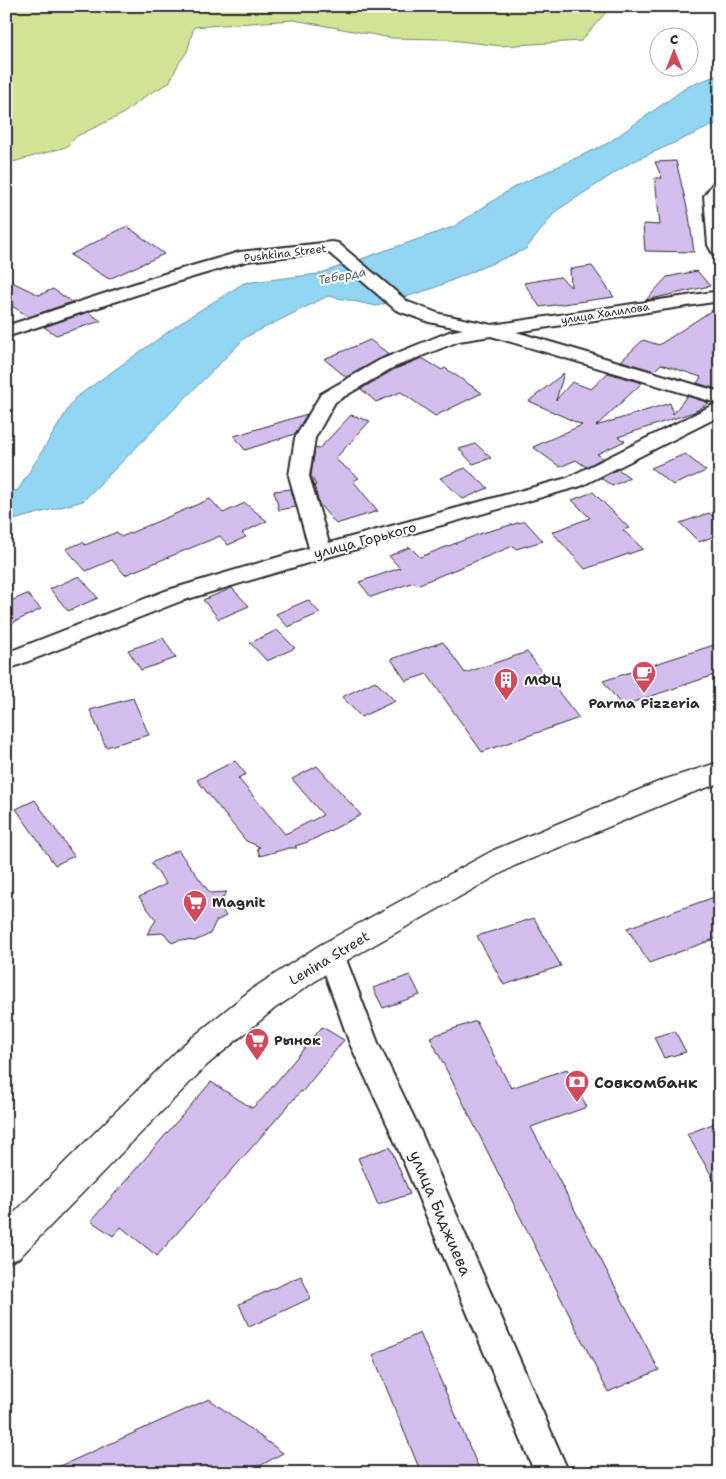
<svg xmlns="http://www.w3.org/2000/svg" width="726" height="1479" viewBox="0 0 726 1479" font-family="'Shantell Sans',sans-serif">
<rect width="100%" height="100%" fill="#fff"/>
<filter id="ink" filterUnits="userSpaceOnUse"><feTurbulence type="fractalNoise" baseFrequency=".02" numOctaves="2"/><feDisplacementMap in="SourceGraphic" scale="10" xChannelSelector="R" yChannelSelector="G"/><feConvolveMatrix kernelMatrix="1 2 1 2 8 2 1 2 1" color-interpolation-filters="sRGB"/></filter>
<g filter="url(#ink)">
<path fill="#d1e498" stroke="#7e8862" d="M6,6H609L608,10L581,41L501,46L442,39L391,38L294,20L194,27L187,52L179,63L169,83L147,95L121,115L77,136L66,147L6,164Z"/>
<path fill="#92d6f4" stroke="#6992a4" d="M720,74V122L630,163L556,211L526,249L434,288L377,306L328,296L246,337L83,501L6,522V493L18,490L75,398L189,317L244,283L318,274L453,227L514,187L608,143L687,87Z"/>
<path fill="#d4beee" stroke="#2b2b2b" d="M676,161L689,216L694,252L645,251L643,224L660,225L655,178H662L655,162Z
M127,226L164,254L109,279L70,255Z
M592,266L614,297L540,307L524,283L560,277L571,287L570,269Z
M697,271L710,286L646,300L667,277Z
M6,279L39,295L53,289L72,302L29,317L6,302Z
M720,305L719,390L697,383L701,377L661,364L654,371L621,361L643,340L659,345Z
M88,312L101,321L56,335L44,327Z
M370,340L389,354L346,377L324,359Z
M422,358L442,370L445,368L482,393L435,416L401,392L376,402L361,389L393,370Z
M564,373L556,400L572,382L591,389L608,373L642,383L596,426L670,403L673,414L687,396L709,403L694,412L618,437L625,441L597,454L603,458L586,467L576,460L560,467L533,447L582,425L529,401Z
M307,414L295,434L245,450L234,436Z
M351,415L370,421L335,459L359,478L353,481L378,511L336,524L319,504L314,485H316L311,476L315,448L319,449Z
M476,444L491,458L473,464L459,449Z
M685,454L706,471L673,485L651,468Z
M465,468L488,488L463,499L440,478Z
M618,469L630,478L612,486L601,478Z
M291,489L296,507L279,510L274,491Z
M593,492L629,528L623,530L643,549L585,569L552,532L590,518L572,500Z
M210,499L223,513L245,503L267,521L242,533L246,537L228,545L220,536L125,575L112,560L86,571L66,549L83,542L85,545L117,532L121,537Z
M709,513L720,522V534L699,542L680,523Z
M525,521L543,541L516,549L513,546L417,585L414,582L371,597L359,582L400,568L389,556L410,547L420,557L482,533Z
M79,576L98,598L68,611L50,589Z
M232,588L249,606L219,619L203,600Z
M27,594L41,609L6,626V603Z
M308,600L320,613L288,627L276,614Z
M277,630L295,648L267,661L250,643Z
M163,638L176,658L141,670L128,650Z
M443,642L465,673L527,652L579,718L482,752L427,674L406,681L391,659Z
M720,643V673L622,706L603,681Z
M375,681L395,701L361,717L342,697Z
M133,698L149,735L106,747L90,710Z
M235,761L246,774L238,778L285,834L323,815L292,779L317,766L361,815L308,842L295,846L297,848H289L260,856L257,848L260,847L246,841L197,780Z
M35,800L74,856L55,865L16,809Z
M178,850L210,893L227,892L218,904L226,916L216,921L210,934L195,941L179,940L172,943L164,933L147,934L156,920L139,897L166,884L151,863Z
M720,895V937L649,963L627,928Z
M534,918L561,966L504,985L477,936Z
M410,975L420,995L383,1008L373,988Z
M476,1021L511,1088L567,1069L587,1107L531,1127L659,1370L608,1392L430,1037Z
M322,1027L344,1040L302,1092L301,1091L157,1256L121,1227L113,1236L91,1221L211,1082L252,1108L262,1099Z
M675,1031L686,1052L664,1058L654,1037Z
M720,1121V1190L687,1134Z
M390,1147L410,1194L378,1205L358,1158Z
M301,1276L311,1298L249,1327L239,1304Z
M420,1333L481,1473H421L373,1355Z
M209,1399L283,1453L247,1473H45Z"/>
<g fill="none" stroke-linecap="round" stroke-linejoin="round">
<defs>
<path id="minor" d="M720,180V257L714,256L708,245L704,196L714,182Z
M332,242L338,243L408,302L440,314L492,325L720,291V301L516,332L720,392V416L581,486L328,557L181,601L6,670V653L165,591L309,548L289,476L295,438L321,394L380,360L449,332L463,329L429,322L396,310L328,252L247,261L176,282L6,337V326L164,274L240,252ZM491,336L717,403L567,478L329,543L309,476L315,438L335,402L392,368L459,341Z
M331,943L341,946L344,954L378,1043L419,1128L569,1473H535L390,1130L350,1044L318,954L321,946Z"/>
<path id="secondary" d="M720,762V783L683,796L514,866L342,963L274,1009L207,1065L19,1258L6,1263V1221L183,1045L252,989L320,945L494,850L663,780Z"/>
</defs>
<use href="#minor" stroke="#2b2b2b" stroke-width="4"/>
<use href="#secondary" stroke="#2b2b2b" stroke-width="3"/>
<use href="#minor" fill="#fff" fill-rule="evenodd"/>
<use href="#secondary" fill="#fff" fill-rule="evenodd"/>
</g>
</g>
<defs>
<symbol id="cafe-pin" viewBox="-11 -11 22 30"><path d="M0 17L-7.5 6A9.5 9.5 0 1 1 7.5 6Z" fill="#d1495b" stroke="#fff"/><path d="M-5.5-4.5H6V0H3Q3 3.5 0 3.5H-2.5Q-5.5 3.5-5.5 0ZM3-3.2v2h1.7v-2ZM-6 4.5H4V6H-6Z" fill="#fff"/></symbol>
<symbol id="building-pin" viewBox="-11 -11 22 30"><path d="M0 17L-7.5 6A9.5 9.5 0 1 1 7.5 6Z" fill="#d1495b" stroke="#fff"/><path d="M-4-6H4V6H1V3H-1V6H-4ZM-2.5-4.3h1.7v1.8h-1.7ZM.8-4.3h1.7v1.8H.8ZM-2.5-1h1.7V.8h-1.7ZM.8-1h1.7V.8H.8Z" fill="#fff"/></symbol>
<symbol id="supermarket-pin" viewBox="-11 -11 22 30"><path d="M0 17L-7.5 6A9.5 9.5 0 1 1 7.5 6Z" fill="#d1495b" stroke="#fff"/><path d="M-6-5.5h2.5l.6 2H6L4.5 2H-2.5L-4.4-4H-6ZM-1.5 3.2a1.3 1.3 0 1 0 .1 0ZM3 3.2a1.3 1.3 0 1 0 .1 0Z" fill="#fff"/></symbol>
<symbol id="bank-pin" viewBox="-11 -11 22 30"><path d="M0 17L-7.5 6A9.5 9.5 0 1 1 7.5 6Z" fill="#d1495b" stroke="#fff"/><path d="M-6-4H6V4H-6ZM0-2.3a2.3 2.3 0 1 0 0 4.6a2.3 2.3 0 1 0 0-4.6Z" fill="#fff"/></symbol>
</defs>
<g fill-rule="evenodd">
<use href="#cafe-pin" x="630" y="659" width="28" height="38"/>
<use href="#building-pin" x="492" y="666" width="28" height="38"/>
<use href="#supermarket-pin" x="181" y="888" width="28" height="38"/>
<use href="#supermarket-pin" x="243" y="1026" width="28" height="38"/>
<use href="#bank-pin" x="563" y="1068" width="28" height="38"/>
</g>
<g text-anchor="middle" stroke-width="4" stroke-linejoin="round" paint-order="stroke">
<g font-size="11" fill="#2b2b2b" stroke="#fff">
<text transform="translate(285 253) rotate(-7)" y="4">Pushkina Street</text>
<text transform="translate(605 313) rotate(-9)" y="4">улица Халилова</text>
</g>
<g font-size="12" font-style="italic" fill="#4a5e67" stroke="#fff">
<text transform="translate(342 276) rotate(-11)" y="4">Теберда</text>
</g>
<g font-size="14" fill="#2b2b2b" stroke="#fff">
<text transform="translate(365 540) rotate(-15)" y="5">улица Горького</text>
<text transform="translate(329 958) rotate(-31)" y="5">Lenina Street</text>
</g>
<g font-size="14" font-weight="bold" fill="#2b2b2b" stroke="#fff" text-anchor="start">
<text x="524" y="685">МФЦ</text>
<text x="644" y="708" text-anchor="middle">Parma Pizzeria</text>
<text x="212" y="907">Magnit</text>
<text x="274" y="1045">Рынок</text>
</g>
<g font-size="16" font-weight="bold" fill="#2b2b2b" stroke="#fff" text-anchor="start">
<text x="594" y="1088">Совкомбанк</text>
</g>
<g font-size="16" fill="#2b2b2b" stroke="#fff">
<text transform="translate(441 1213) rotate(67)" y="6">улица Биджиева</text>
</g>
</g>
<rect width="726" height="1479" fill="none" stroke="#fff" stroke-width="25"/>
<rect x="12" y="12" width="701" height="1454" fill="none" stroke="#2b2b2b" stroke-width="2" filter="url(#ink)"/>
<g transform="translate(674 52)"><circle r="24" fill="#ffffff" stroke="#aaaaaa"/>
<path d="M0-4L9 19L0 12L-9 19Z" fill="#d1495b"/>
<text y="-8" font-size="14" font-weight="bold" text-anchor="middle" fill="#2b2b2b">С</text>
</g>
</svg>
